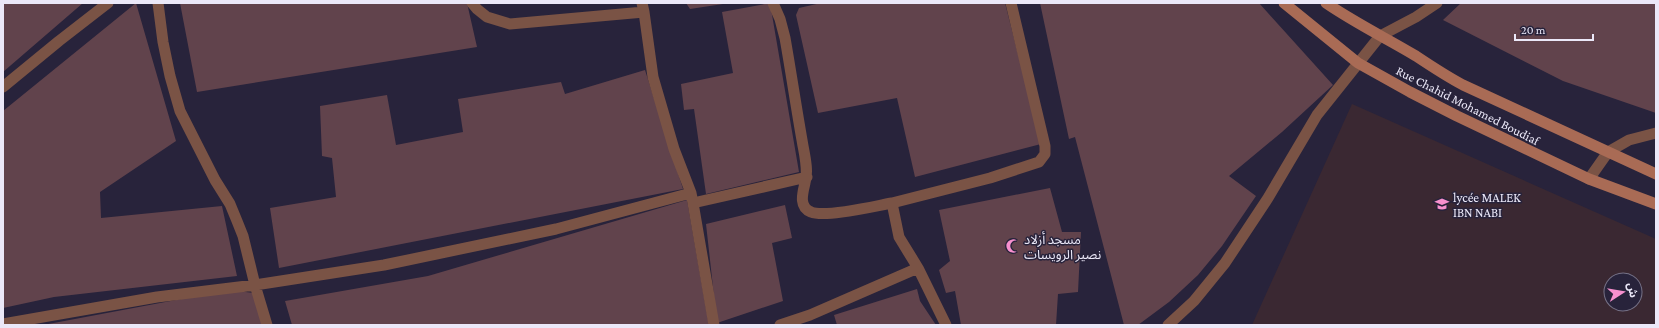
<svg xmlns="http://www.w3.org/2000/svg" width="1659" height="328" viewBox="0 0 1659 328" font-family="'Crimson Pro','Noto Sans Arabic',serif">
<rect width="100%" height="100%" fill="#28233b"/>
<path fill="#3a2832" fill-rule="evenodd" d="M1352,104L1656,239V325H1252ZM1611,280H1635V304H1611Z"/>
<path fill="#61434c" d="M3,3H83L3,72Z
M136,3L176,141L100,192L101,218L222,206L237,276L54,297L3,308V111Z
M180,3H467L477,47L197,92Z
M686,3H723V4L690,9Z
M770,3L799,172L706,194L694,109L684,110L681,84L733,73L722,12Z
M821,3H1005L1041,144L915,177L897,98L818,113L796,15L799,8Z
M1040,3H1259L1333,85L1282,132L1229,176L1256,196L1222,246L1198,275L1169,302L1138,325H1124L1075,137L1069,139Z
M1461,3H1656V113L1563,81L1443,20Z
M645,70L683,189L279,268L270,208L336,197L332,158L322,156L320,106L387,95L396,145L463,132L458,99L561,82L565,94Z
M1050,188L1062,232H1081L1078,292L1058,294L1056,325H961L955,291L946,293L939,270L950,261L939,210Z
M687,200L709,325H292L285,301L428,276Z
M785,205L792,238L772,243L783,301L717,323L706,224Z
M917,289L920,301L936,325H837L834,315Z
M229,290L254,293L263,325H43Z"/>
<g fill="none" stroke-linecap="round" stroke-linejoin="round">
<path stroke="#7a5345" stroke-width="11" d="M158,3L163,42L170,76L180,111L215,180L230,204L237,221L243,236L255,285L267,325
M472,3L477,9L487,17L510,24L644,12
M642,3L644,12L653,77L674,149L691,193
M773,3L780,19L785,38C791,72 796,106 802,140C804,153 809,170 805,183C803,192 798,207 811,212C825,218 875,206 892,203L899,237L918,268L946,325
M3,87L59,41L108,3
M1589,179L1608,152L1629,140L1656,133
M693,203L714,325
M892,203L990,178L1039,162L1045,154V146L1011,3
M3,324L157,297L255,285L384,265L556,229L691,193L693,203L807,177
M780,325L810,315L918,268
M1168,325L1194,301L1225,263L1268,198L1317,115L1380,36L1416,17L1437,3"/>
<path stroke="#a96b55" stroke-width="11" d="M1284,3L1358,63L1410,92L1457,116L1589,179L1656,204
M1326,3C1355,23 1386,38 1416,56C1431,66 1446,76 1463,85L1656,174"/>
</g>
<defs>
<symbol id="school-bare" viewBox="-9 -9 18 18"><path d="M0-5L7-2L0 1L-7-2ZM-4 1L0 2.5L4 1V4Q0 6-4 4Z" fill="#f790ce" stroke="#28233b" stroke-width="2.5" paint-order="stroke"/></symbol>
<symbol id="mosque-bare" viewBox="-9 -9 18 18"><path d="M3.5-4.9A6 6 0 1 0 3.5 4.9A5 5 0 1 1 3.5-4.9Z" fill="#f790ce" stroke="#28233b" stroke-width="2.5" paint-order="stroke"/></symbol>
</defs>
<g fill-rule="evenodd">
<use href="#school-bare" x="1432" y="194" width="20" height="20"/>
<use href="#mosque-bare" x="1003" y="236" width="20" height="20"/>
</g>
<g text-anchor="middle" stroke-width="3" stroke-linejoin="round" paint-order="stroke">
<g font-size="13" fill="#ebe8f8" stroke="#28233b">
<text transform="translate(1468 105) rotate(27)" y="5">Rue Chahid Mohamed Boudiaf</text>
</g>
<g font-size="13" fill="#ebe8f8" stroke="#28233b" text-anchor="start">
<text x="1453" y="202">lycée MALEK<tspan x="1453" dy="15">IBN NABI</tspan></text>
<text x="1024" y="244">مسجد أزلاد<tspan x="1024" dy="15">نصير الرويسات</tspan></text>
</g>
</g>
<rect width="1659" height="328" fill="none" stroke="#ebe8f8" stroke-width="8"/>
<g transform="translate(1623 292) rotate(78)"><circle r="19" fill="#28233b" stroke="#767287"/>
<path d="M0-3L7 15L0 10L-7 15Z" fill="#f790ce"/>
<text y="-6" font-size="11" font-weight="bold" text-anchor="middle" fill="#ebe8f8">ش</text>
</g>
<path d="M1515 34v6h78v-6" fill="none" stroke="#ebe8f8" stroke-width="2"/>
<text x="1521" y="34" font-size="12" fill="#ebe8f8" stroke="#28233b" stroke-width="3" paint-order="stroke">20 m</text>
</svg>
